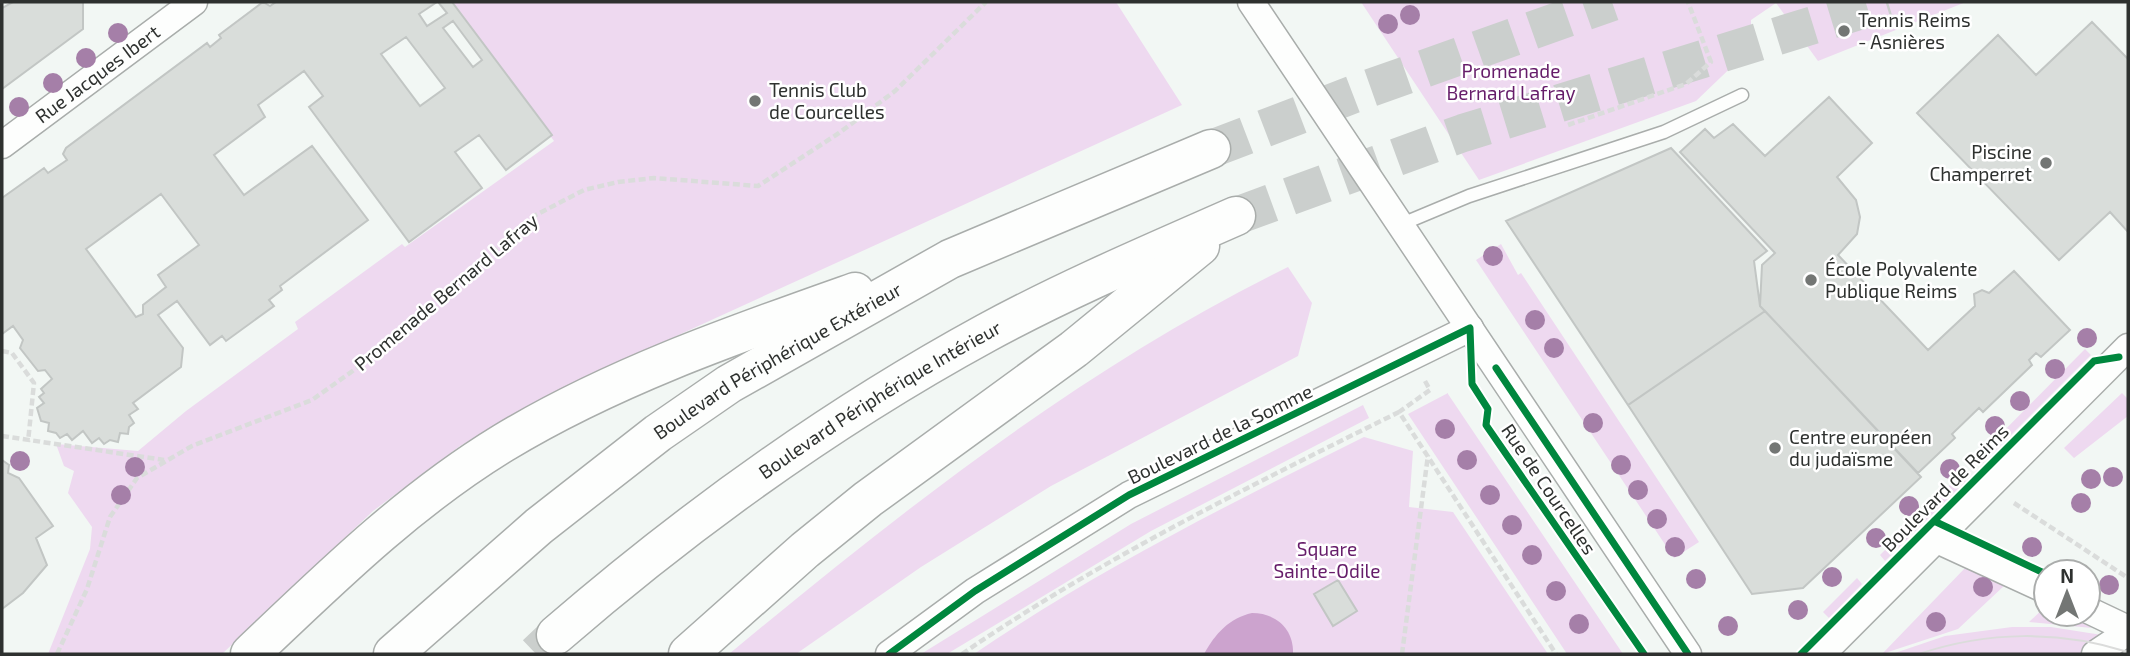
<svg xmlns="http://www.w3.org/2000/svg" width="2130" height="656" viewBox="0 0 2130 656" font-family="'Exo 2',sans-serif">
<rect width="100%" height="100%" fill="#f2f7f4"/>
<path fill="#eed9f0" d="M452,2H1116L1182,105L558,390L460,446L373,511L222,654H48L90,549L92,527L68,493L74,471L64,466L56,444L138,451L186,411L298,329L295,322L402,244L405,247L554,141Z
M1361,2H1966L1818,61L1776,3L1751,20V40L1745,54L1696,101L1479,180Z
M1501,244L1518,275L1521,273L1699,542L1674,558L1476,260Z
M1288,267L1312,303L1298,356L1051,486L921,567L796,654H729C904,509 1084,367 1288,267Z
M2085,349L2091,355L1981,465L1976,459Z
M1448,393V394L1623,654H1567L1408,414Z
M2122,393L2128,399V416L2074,458L2064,448Z
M1363,405L1369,418L1151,531L947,654H921L1131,524Z
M1364,437L1413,451L1409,507L1453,512L1548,654H974C1097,570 1231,503 1364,437Z
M1960,475L1966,481L1885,561L1880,555Z
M1966,567L2005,585L1958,629L1882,654Z
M1857,578L1862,584L1829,618L1823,612Z
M2046,606V614H2067L2092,628L2029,622Z
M2012,627H2051L2102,635L2079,654H1892L1945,636Z"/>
<path fill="#cca3ce" d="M1252,613C1276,613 1294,629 1293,654H1204C1215,634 1229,618 1252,613Z"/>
<path fill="#d9ddda" stroke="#c2c6c4" stroke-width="2" fill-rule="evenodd" d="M13,2H83V29L2,89V8Z
M263,2L270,6L276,2H437L419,14L427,26L447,13L438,2H452L552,135L506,170L479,135L455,152L482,188L409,242L309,107L323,96L304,71L258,105L265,117L214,155L244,195L312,146L368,220L280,286L282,290L269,300L274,306L226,341L222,336L210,345L177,301L158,315L183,348L181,367L133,403L138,409L129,415L134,423L129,427L128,434L120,433L118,442L110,440L104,444L99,438L92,443L83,431L72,440L67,434L60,438L56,433L48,431L49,423L41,421L37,408L44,403L39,397L44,393L41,389L52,379L45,370L38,371L20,348L23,340L13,326L2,334V198L44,168L48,173L67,160L63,154L66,148L207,43L210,47L221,38L219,35ZM453,21L482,60L473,67L443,28ZM406,37L445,88L420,106L381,54ZM161,194L199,245L158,275L166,287L143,305V314L136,317L86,249Z
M2092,22L2128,59V232L2110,212L2059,260L1917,113L1998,35L2036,75Z
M1829,97L1872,143L1837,177L1856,200L1860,217L1857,234L1838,255L1928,350L1975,306L1974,294L1982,290L1989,293L2014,271L2070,330L2041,357L2036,353L2029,360L2032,365L1983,412L1979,408L1952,434L1955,438L1918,473L1760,306L1762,265L1775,253L1680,152L1705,129L1714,138L1733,124L1765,156Z
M1671,148L1767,251L1754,261L1760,306L1765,311L1628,405L1506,221Z
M1765,311L1921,477L1803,588L1752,594L1628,405Z
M2,460L9,465L8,473L19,478L53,526L36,538L47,565L23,593L2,609Z
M1338,580L1357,611L1333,626L1314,594Z"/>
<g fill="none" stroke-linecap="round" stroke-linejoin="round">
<path stroke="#cbcfcd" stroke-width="38" stroke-dasharray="38 19" stroke-linecap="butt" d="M1211,149L1370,88L1612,2
M1236,216L1463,133L1888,2
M536,654L556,635"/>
<defs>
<path id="lane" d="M1402,224L1469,196L1664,132L1742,95"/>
<g id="street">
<path d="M1251,2L1688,654"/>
<path id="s1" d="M2,145L194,2"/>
<path d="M1935,539L2046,590"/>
<path d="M2088,610L2128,629"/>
<path d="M889,654L975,591L1129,495L1470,328"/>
<path d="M1822,654L2128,347"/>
<path d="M2095,654L2128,632"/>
</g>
<g id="highway">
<path id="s2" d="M556,635C688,521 832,417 986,333C1067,289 1152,253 1236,216"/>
<path d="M250,654C330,578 408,501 503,443C612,377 736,334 855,292"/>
<path id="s3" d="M393,654L539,526L658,433L729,384L950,259L1211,149"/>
<path d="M688,654L805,550L868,499L1074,349L1200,246"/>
</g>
</defs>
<use href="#lane" stroke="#a9adab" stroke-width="15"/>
<use href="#street" stroke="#a9adab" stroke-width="29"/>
<use href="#highway" stroke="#a9adab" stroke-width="41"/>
<path stroke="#dadcdb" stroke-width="4.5" stroke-dasharray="7 3.5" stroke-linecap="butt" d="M1568,125L1686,84L1711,62L1688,2
M2,351L12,353L34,383L28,442
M1425,381L1430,390L1399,412L1556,654
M2,436L164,460
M2014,503L2128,578
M57,654L87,589L110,517L137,478L192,446L312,400L375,355L532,217L584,190L618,182L654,178L758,186L839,133L895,91L986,2
M962,654C1099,560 1250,486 1399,412
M1402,654L1428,455"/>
<use href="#lane" stroke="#fdfefd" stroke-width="12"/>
<use href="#street" stroke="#fdfefd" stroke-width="26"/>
<use href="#highway" stroke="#fdfefd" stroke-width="38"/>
<path stroke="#dbdcdb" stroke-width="2" d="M1919,654C1987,631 2060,630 2128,652"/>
<defs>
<path id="cycleway" d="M1496,368L1688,654
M1934,521L2046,574
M889,654L975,591L1129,495L1470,328L1472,384L1488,409L1486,425L1644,654
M1801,654L2094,361L2119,357"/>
</defs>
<use href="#cycleway" stroke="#fff" stroke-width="11"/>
<use href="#cycleway" stroke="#00873e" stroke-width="7"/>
</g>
<g fill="#a57fa8">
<circle cx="1410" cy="15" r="10"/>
<circle cx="1388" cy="24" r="10"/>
<circle cx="118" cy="33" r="10"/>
<circle cx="86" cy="58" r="10"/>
<circle cx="53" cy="83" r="10"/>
<circle cx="19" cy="107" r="10"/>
<circle cx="1493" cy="256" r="10"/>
<circle cx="1535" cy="320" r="10"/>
<circle cx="2087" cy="338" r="10"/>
<circle cx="1554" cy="348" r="10"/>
<circle cx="2055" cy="369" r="10"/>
<circle cx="2020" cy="401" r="10"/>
<circle cx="1593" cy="423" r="10"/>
<circle cx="1995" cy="426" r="10"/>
<circle cx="1445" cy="429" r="10"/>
<circle cx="1467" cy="460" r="10"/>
<circle cx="20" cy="461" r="10"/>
<circle cx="1621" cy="465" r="10"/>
<circle cx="135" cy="467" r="10"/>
<circle cx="1950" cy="469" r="10"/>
<circle cx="2113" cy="477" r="10"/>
<circle cx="2091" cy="479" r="10"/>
<circle cx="1638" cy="490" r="10"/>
<circle cx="121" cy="495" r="10"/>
<circle cx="1490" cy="495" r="10"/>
<circle cx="2081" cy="503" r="10"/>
<circle cx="1909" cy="506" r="10"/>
<circle cx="1657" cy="519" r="10"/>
<circle cx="1512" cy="525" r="10"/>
<circle cx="1876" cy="538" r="10"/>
<circle cx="1675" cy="547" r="10"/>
<circle cx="2032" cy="547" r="10"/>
<circle cx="1532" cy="555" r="10"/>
<circle cx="1832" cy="577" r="10"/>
<circle cx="1696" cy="579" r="10"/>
<circle cx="2109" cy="585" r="10"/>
<circle cx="1983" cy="587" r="10"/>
<circle cx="1556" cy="591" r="10"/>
<circle cx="1798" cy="610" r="10"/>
<circle cx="1936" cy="622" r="10"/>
<circle cx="1579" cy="624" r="10"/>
<circle cx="1728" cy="626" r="10"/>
</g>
<g fill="#737674" stroke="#fff" stroke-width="2.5">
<circle cx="1844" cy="31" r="7"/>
<circle cx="755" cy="101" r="7"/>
<circle cx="2046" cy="163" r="7"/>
<circle cx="1811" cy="280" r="7"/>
<circle cx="1775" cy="448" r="7"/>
</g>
<g text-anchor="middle" stroke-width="5" stroke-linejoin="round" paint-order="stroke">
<g font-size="19" fill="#2e312f" stroke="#fff" text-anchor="start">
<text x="1858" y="27">Tennis Reims<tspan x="1858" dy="22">- Asnières</tspan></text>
<text x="769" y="97">Tennis Club<tspan x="769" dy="22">de Courcelles</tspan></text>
<text x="2032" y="159" text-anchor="end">Piscine<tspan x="2032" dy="22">Champerret</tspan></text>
<text x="1825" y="276">École Polyvalente<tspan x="1825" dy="22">Publique Reims</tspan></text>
<text x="1789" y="444">Centre européen<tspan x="1789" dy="22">du judaïsme</tspan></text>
</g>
<g font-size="19" fill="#661d6a" stroke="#fff">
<text x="1511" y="78">Promenade<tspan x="1511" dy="22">Bernard Lafray</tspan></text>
<text x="1327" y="556">Square<tspan x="1327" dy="22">Sainte-Odile</tspan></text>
</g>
<g font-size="19" fill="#2e312f" stroke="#fff">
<text dy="7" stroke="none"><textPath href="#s1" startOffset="119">Rue Jacques Ibert</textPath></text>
<text transform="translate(446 292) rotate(-40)" y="7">Promenade Bernard Lafray</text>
<text dy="7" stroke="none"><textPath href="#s3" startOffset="485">Boulevard Périphérique Extérieur</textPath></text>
<text dy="7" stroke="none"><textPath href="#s2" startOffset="401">Boulevard Périphérique Intérieur</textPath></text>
<text transform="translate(1220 434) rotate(-26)" y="7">Boulevard de la Somme</text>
<text transform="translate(1945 488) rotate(-45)" y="7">Boulevard de Reims</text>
<text transform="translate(1549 489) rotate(56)" y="7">Rue de Courcelles</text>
</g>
</g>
<rect width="2130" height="656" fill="none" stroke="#2e312f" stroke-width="7"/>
<g transform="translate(2067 593)"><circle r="33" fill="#ffffff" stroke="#abadac" stroke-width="2"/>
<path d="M0-5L12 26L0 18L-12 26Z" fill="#737674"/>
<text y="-10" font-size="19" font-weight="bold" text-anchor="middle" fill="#2e312f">N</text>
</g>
</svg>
